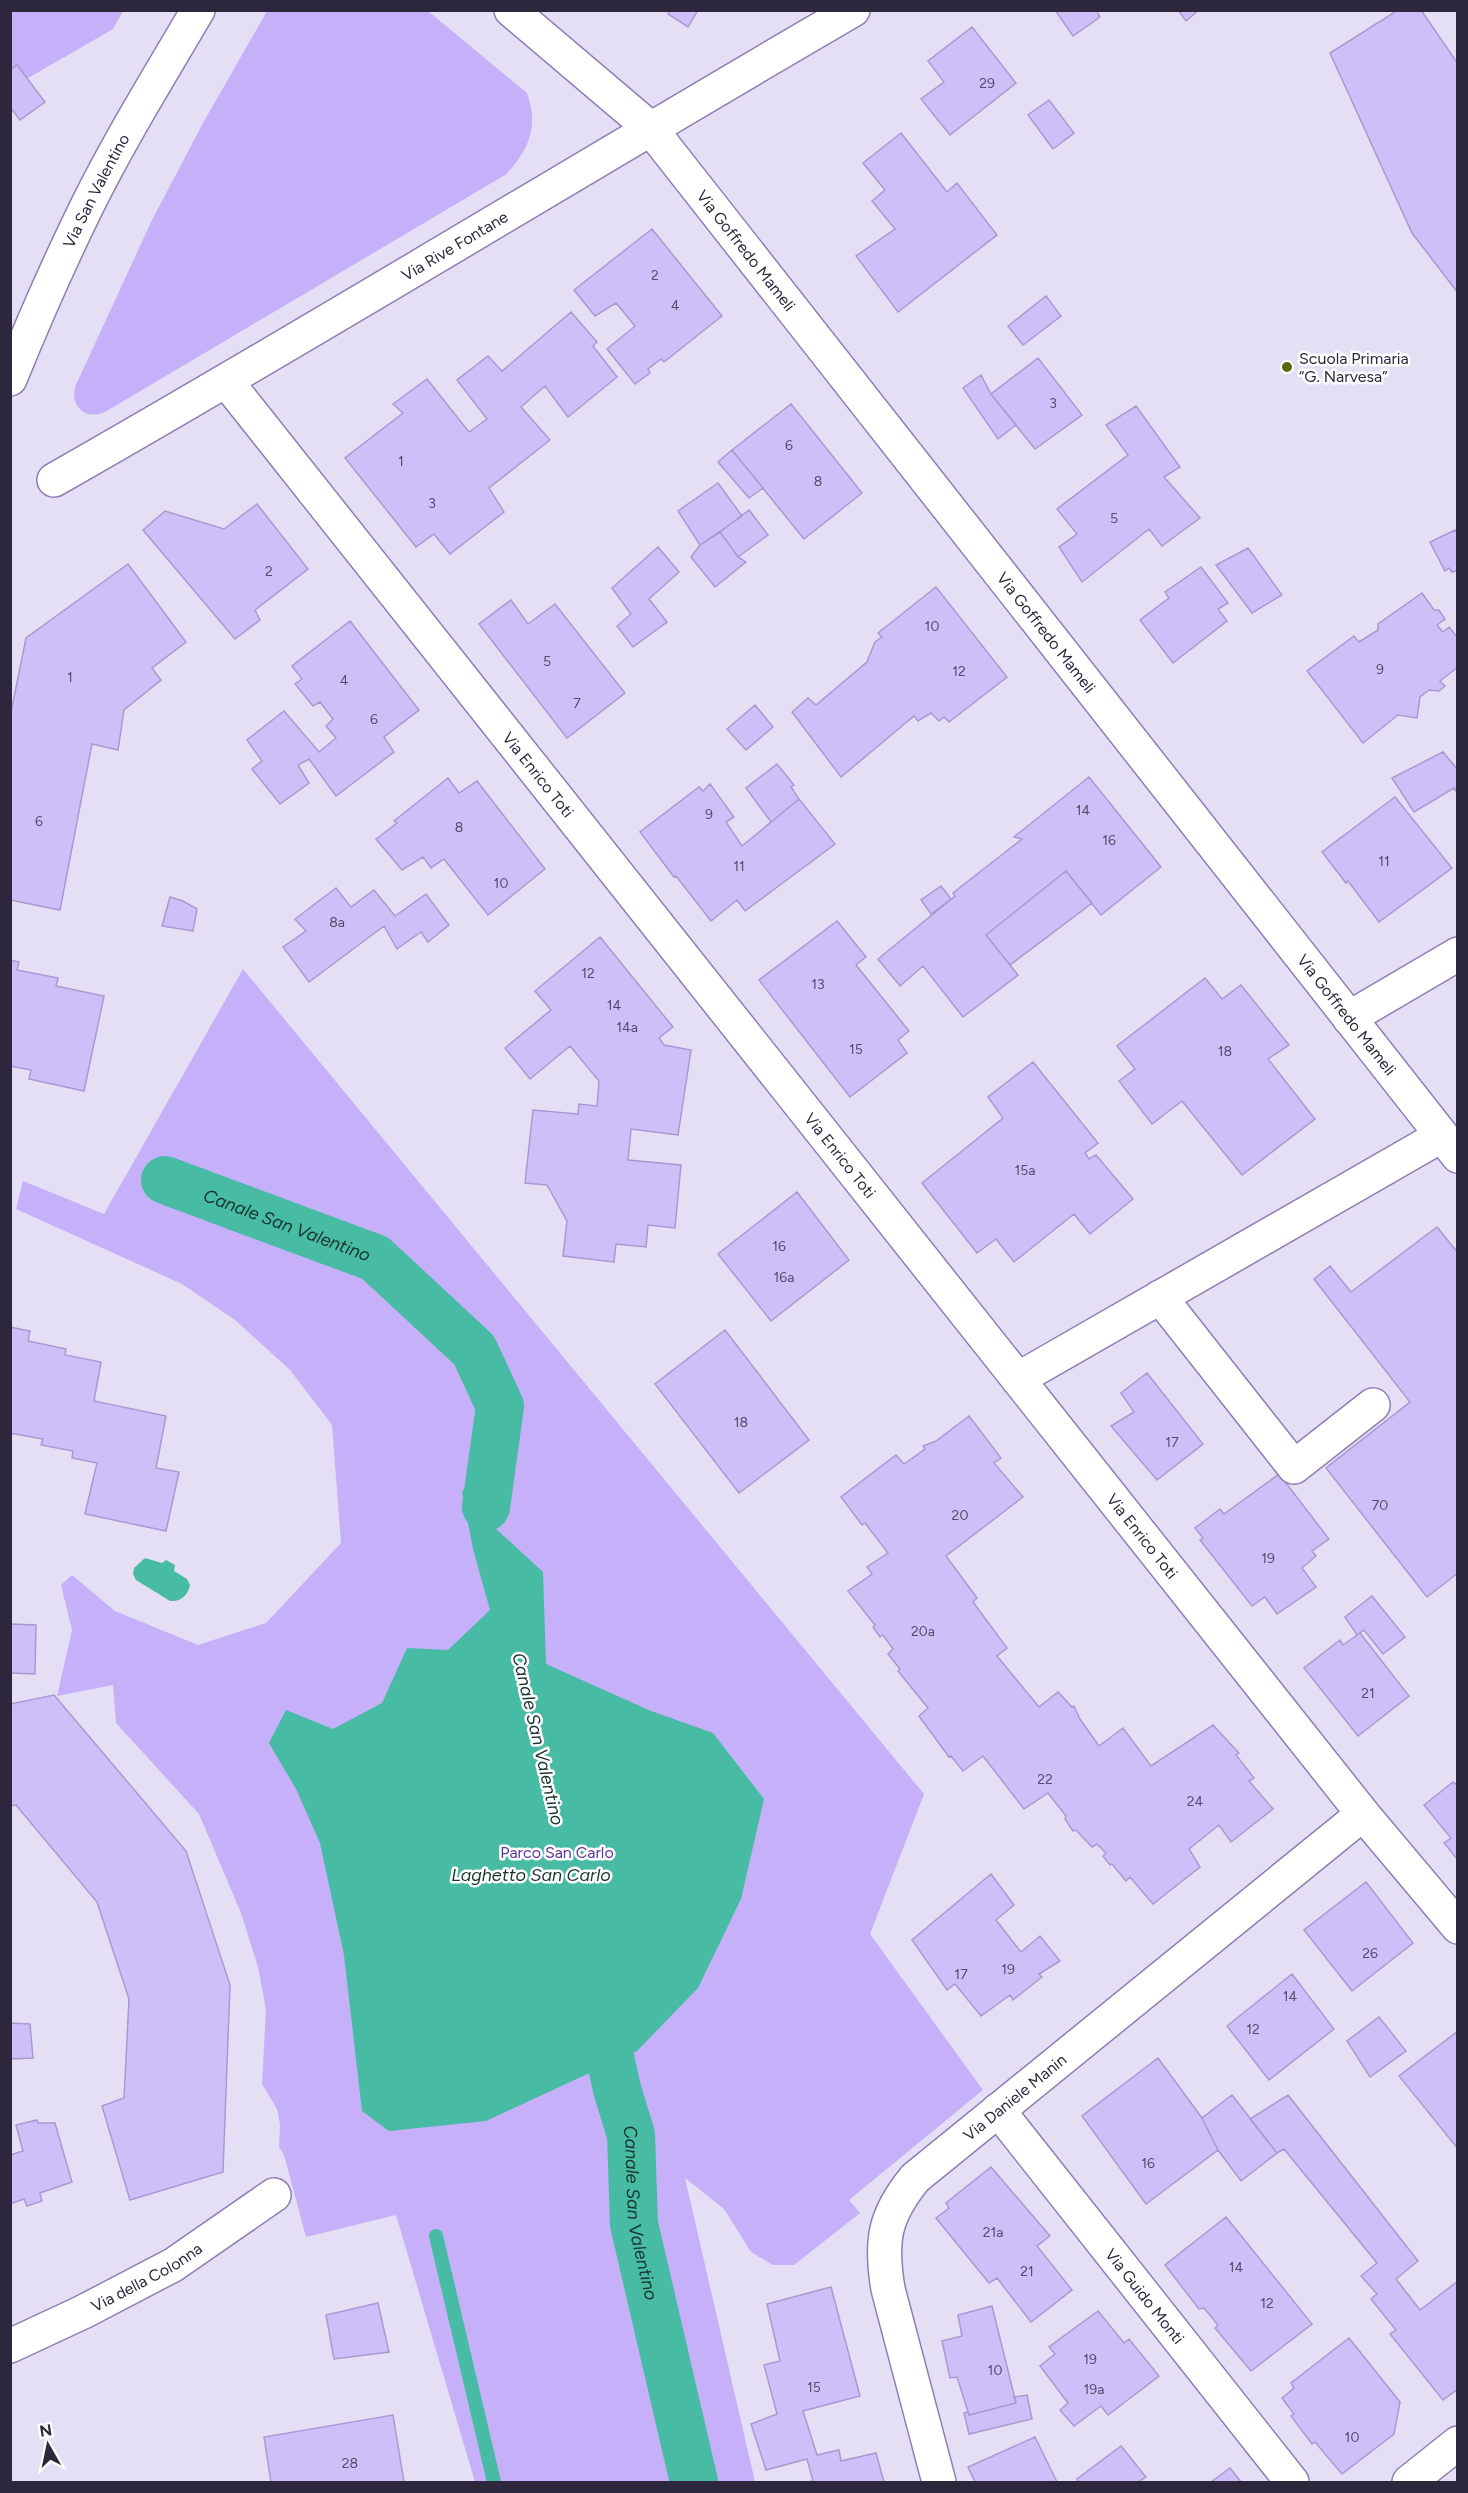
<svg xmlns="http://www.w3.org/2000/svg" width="1468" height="2493" viewBox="0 0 1468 2493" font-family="Figtree,sans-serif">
<rect width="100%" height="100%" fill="#e5dff6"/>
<path fill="#c5b0f9" d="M11,11H123L113,29L11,88Z
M267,11H428L527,93C539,126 529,151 505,175L105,412C87,420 70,408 75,387L152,220L203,123Z
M243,969L924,1794L870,1934L983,2090L849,2200L860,2213L794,2265H773L751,2252L724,2209L685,2178L755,2482H475L396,2215L306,2237L284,2155L279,2147L280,2124L277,2109L262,2084L266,2010L258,1967L241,1913L199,1814L116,1723L113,1685L57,1696L72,1630L61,1585L72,1575L115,1611L198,1645L266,1623L341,1543L332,1425L290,1370L235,1320L182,1284L16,1209L23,1181L104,1214Z"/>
<path fill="#47bba4" d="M510,1419L515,1458L493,1526L543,1572L546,1664L651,1711L713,1733L764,1799L741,1899L698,1988L637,2051L486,2121L389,2131L362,2111L344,1955L320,1843L296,1789L269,1743L286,1710L333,1729L382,1703L407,1648L448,1650L490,1610L473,1549L462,1492Z
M145,1558L162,1563L166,1560L175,1565L174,1571L187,1579L190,1585C188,1595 181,1602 170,1601L136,1580L133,1574L134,1568Z"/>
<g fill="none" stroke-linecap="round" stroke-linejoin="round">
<path stroke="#47bba4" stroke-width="14" d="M436,2236L494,2482"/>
<g stroke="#47bba4" stroke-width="48">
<path id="s1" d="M165,1180L375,1258L474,1350L500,1406L486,1507"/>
<path id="s2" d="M597,1998L617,2089L631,2135L634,2224L694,2482"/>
</g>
</g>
<path fill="#cfbff9" stroke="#a999d1" stroke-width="1.5" d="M670,10H698L688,27L668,14Z
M1055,10H1096L1100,17L1073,36Z
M1178,10H1199L1186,21Z
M1398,10H1421L1458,64V293L1412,233L1330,53Z
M972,27L1016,83L950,135L921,99L944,82L928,61Z
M17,65L45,102L20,120L10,107V70Z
M1049,100L1074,133L1053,149L1028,115Z
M901,133L947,192L957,183L997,235L898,312L856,256L895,229L872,201L885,190L863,163Z
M652,229L722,316L664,362L661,359L648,369L650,373L635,384L607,349L635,326L616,303L595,316L574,290Z
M1046,296L1061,316L1023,345L1008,326Z
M571,312L597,342L593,346L617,377L568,417L545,386L521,407L550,440L489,488L504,512L450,554L434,534L416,547L345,458L403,413L393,404L427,379L469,432L487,419L457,380L488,356L502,371Z
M1038,358L1082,415L1035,449L991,394Z
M981,375L991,394L1016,425L998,439L963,388Z
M791,404L862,493L804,539L732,450Z
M1136,406L1180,467L1164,477L1200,518L1162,546L1149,529L1082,582L1059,547L1077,534L1057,509L1128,455L1106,425Z
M732,450L763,488L749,498L718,462Z
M718,483L742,516L700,545L678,511Z
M257,504L308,569L255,610L260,620L235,639L143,530L165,511L224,529Z
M749,510L768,535L738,557L720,532Z
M1455,530L1458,534V570L1452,572L1449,568L1445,571L1430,542Z
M720,532L738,557L746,562L715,587L691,557L700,545Z
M658,547L679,572L649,599L667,622L633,647L617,626L631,614L612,588Z
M1248,548L1282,595L1252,613L1216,565Z
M128,564L186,642L152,668L161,680L124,710L118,750L92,744L60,910L10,900V717L26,638Z
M1201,567L1228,603L1218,609L1227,621L1173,663L1140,620L1169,598L1165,592Z
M936,587L1007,677L949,722L944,717L939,721L931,713L918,721L914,716L841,777L792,712L808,698L816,705L867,662L875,642L882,637L878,633Z
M1422,593L1434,610H1439L1445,619L1437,625L1443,632L1449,627L1458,638V667L1440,681L1445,686L1439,691L1429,690L1420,697L1417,718L1398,715L1363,743L1307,671L1354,636L1359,642L1378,630V624Z
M511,600L528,624L555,604L625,693L567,738L479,624Z
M350,621L419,710L384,737L394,752L336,796L309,759L298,765L309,783L280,804L252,769L262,761L247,740L284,711L319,752L336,738L326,726L333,719L320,702L313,706L295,684L302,679L292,666Z
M755,705L773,727L746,750L727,729Z
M1443,752L1458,770V795L1454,788L1414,812L1392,778Z
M777,764L794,785L791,787L799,799L771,822L746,788Z
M1089,777L1161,867L1101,915L1066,871L986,935L1018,975L963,1017L923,966L900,986L878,959L955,896L953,893L1022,839L1014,837Z
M448,778L459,793L477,781L545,869L488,915L444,859L431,868L423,857L402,870L376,839L397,823L394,821Z
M710,784L734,817L726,822L742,846L799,799L835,844L745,911L737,900L711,921L676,876L674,877L640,832L699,787L703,791Z
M1395,797L1452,868L1379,922L1348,881L1346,883L1322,852Z
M1066,871L1092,903L1010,965L986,935Z
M941,886L951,899L931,914L921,900Z
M336,888L351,907L374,890L395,916L426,894L449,925L428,942L421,932L397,949L384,926L309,982L283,947L306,931L295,919Z
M170,897L183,901L197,909L193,931L162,926Z
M837,921L866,957L856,965L909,1031L898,1040L907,1053L850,1097L759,980Z
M600,937L673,1027L659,1038L664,1045L691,1050L678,1135L631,1129L628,1160L681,1165L675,1228L648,1225L646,1247L616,1244L614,1262L563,1256L567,1221L547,1185L525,1183L533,1110L578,1114L579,1104L597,1106L599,1081L570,1046L530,1079L505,1048L551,1010L535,991Z
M10,960L19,962L17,970L58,978L56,986L104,996L84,1091L29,1079L31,1070L10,1066Z
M1205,978L1222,999L1241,985L1289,1045L1268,1059L1315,1119L1242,1175L1182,1101L1152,1124L1119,1081L1135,1069L1117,1046Z
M1033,1062L1098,1143L1085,1153L1089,1159L1096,1155L1133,1199L1090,1234L1074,1214L1014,1262L996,1239L977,1253L922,1183L1003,1118L988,1097Z
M797,1192L849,1260L771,1321L718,1254Z
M1437,1227L1458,1253V1573L1427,1597L1326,1468L1410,1402L1314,1279L1330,1266L1351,1292Z
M10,1327L30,1331L28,1341L66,1349L65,1355L101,1362L94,1401L166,1416L156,1468L179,1472L166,1531L85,1514L97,1463L72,1458L73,1451L41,1445L43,1439L10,1433Z
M725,1330L809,1440L739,1493L655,1384Z
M1147,1373L1203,1444L1157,1480L1111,1426L1134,1412L1121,1393Z
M969,1416L1001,1458L994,1463L1023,1497L946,1556L977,1598L973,1602L1007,1648L997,1656L1039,1707L1058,1692L1072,1707L1074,1706L1080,1719L1099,1746L1123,1728L1151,1766L1213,1725L1239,1753L1236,1755L1254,1778L1249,1781L1273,1809L1231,1842L1219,1825L1189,1849L1200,1867L1153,1904L1130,1877L1126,1881L1112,1864L1110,1865L1103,1856L1106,1853L1097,1844L1092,1847L1076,1830L1073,1831L1065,1819L1066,1816L1048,1793L1024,1809L983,1756L963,1771L951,1756L949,1757L919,1716L928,1708L898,1671L900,1669L888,1654L893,1649L883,1635L880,1637L873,1627L875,1625L848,1591L872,1574L867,1567L888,1553L865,1523L862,1525L841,1497L896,1455L904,1464L925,1449L923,1446L936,1441Z
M1279,1474L1329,1539L1312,1551L1316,1556L1302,1568L1316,1587L1277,1614L1265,1597L1252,1606L1200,1540L1203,1538L1195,1528L1220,1509L1224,1514Z
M1372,1596L1405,1637L1383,1654L1364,1630L1357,1635L1345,1617Z
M10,1624L36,1625L35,1674L10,1673Z
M1360,1633L1409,1696L1358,1736L1304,1668L1340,1640L1343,1645Z
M54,1695L186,1851L230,1985L223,2172L130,2200L102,2106L124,2098L129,1999L97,1902L16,1805L10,1806V1704Z
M1453,1782L1455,1784L1458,1782V1860L1444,1843L1451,1838L1424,1805Z
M991,1874L1014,1905L996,1920L1021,1952L1040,1936L1060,1961L1039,1974L1042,1977L1013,2000L1010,1995L981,2016L955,1984L947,1990L912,1940Z
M1366,1882L1413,1943L1352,1991L1304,1930Z
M1292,1974L1334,2029L1269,2080L1227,2026Z
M1379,2017L1406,2051L1370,2077L1347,2041Z
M10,2023L30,2024L33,2058L10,2059Z
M1458,2031V2149L1399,2076Z
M1158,2058L1202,2118L1218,2150L1146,2204L1082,2116Z
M1232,2095L1277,2153L1241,2181L1218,2150L1202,2118Z
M1288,2095L1418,2261L1396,2279L1420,2310L1458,2281V2389L1443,2400L1390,2334L1396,2330L1371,2299L1377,2294L1361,2276L1377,2263L1284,2149L1277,2153L1250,2119Z
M37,2120L38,2123H55L72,2182L40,2193L42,2201L27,2206L24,2199L10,2204V2155L23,2151L16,2125Z
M991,2167L1050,2236L1037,2246L1072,2290L1031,2322L997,2278L989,2283L936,2218L949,2208L946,2203Z
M1226,2217L1312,2324L1251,2371L1215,2328L1218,2325L1204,2308L1199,2309L1165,2265Z
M831,2287L860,2396L803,2411L817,2455L839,2450L841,2461L876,2453L884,2482H806L813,2481L807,2459L766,2470L751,2424L777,2414L764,2365L780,2361L767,2304Z
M378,2303L389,2352L334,2359L326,2315Z
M992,2306L1016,2403L969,2415L957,2377L950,2378L942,2341L962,2336L958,2315Z
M1098,2311L1124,2343L1129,2339L1159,2376L1108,2415L1101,2406L1074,2426L1060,2410L1068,2403L1040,2366L1055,2354L1049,2347Z
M1349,2338L1400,2402L1394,2434L1342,2474L1315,2442L1312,2444L1291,2416L1294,2414L1282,2398L1294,2388L1291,2383Z
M1027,2395L1032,2419L969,2434L964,2413L968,2412L969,2415L1016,2403L1014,2397Z
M393,2415L404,2482H271L264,2437Z
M1035,2437L1057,2482H975L968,2467Z
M1121,2446L1146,2477L1138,2482H1079L1077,2479Z
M1230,2468L1241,2482H1211Z"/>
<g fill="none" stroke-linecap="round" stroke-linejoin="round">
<defs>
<g id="minor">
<path id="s3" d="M511,10L650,128L1458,1156"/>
<path id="s4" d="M10,379C34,320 59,263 87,206C120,139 160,75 198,10"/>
<path id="s5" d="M227,382L1363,1814L1458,1927"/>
<path id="s6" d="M54,480C323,327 586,165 853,10"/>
<path d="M1349,1018L1458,954"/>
<path d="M1160,1297L1294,1467L1373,1405"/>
<path d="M1018,1379L1441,1136"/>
<path id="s7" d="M998,2110L1292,2482"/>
<path id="s8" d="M10,2346L83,2312L173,2265L274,2195"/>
<path id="s9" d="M939,2482L888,2289C880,2241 884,2216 915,2178L1363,1814"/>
<path d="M1409,2482L1458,2443"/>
</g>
</defs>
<use href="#minor" stroke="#8e7eb3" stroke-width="36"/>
<use href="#minor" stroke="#fff" stroke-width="33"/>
</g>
<circle fill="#5b670b" stroke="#fff" stroke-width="2" cx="1287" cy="367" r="6"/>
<g text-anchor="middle" stroke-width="5" stroke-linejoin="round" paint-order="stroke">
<g font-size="14" fill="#564d6c">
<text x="987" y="88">29</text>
<text x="655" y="280">2</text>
<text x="675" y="310">4</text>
<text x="1053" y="408">3</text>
<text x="789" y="450">6</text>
<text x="401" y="466">1</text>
<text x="818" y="486">8</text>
<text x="432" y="508">3</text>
<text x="1114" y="523">5</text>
<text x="269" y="576">2</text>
<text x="932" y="631">10</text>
<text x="547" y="666">5</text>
<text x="1380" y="674">9</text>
<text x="959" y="676">12</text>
<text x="70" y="682">1</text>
<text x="344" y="685">4</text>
<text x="577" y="708">7</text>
<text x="374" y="724">6</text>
<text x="1083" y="815">14</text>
<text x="709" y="819">9</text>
<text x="39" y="826">6</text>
<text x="459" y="832">8</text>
<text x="1109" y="845">16</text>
<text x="1384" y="866">11</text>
<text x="739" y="871">11</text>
<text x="501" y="888">10</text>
<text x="337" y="927">8a</text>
<text x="588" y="978">12</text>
<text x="818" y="989">13</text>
<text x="614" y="1010">14</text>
<text x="627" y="1032">14a</text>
<text x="856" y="1054">15</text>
<text x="1225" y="1056">18</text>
<text x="1025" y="1175">15a</text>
<text x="779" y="1251">16</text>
<text x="784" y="1282">16a</text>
<text x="741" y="1427">18</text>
<text x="1172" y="1447">17</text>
<text x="1380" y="1510">70</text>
<text x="960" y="1520">20</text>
<text x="1268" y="1563">19</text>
<text x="923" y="1636">20a</text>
<text x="1368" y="1698">21</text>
<text x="1045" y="1784">22</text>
<text x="1195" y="1806">24</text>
<text x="1370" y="1958">26</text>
<text x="1008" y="1974">19</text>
<text x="961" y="1979">17</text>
<text x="1290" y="2001">14</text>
<text x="1253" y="2034">12</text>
<text x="1148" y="2168">16</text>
<text x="993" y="2237">21a</text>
<text x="1236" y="2272">14</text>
<text x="1027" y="2276">21</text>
<text x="1267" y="2308">12</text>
<text x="1090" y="2364">19</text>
<text x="995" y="2375">10</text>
<text x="814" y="2392">15</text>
<text x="1094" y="2394">19a</text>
<text x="1352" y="2442">10</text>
<text x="350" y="2468">28</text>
</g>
<g font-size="16" fill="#2d273d" stroke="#fff">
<text dy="6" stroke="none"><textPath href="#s4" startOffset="207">Via San Valentino</textPath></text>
<text dy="6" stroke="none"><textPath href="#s6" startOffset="464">Via Rive Fontane</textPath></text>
<text dy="6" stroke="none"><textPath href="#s3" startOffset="338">Via Goffredo Mameli</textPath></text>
<text dy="6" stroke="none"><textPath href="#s3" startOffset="824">Via Goffredo Mameli</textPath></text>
<text dy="6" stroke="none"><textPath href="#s5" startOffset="501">Via Enrico Toti</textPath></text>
<text dy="6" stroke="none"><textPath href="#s3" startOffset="1310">Via Goffredo Mameli</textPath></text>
<text dy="6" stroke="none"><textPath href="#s5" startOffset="987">Via Enrico Toti</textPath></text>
<text dy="6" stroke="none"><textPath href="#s5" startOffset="1473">Via Enrico Toti</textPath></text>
<text dy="6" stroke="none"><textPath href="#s9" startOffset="447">Via Daniele Manin</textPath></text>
<text dy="6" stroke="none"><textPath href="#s8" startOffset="153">Via della Colonna</textPath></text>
<text dy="6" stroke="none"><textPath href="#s7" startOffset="237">Via Guido Monti</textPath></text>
</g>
<g font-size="16" fill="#2d273d" stroke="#fff" text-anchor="start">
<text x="1299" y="364">Scuola Primaria<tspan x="1299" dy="18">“G. Narvesa”</tspan></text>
</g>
<g font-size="16" fill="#6034a1" stroke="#fff">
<text x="557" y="1858">Parco San Carlo</text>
</g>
<g font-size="18" font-style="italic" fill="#1a342e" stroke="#fff">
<text dy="6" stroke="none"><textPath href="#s1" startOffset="130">Canale San Valentino</textPath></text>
<text transform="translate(538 1739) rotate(77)" y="6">Canale San Valentino</text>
<text x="531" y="1881">Laghetto San Carlo</text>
<text dy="6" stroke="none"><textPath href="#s2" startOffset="220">Canale San Valentino</textPath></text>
</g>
</g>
<rect width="1468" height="2493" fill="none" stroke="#2d273d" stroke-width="24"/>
<g transform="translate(48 2445) rotate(351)" stroke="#ffffff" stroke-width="4.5" paint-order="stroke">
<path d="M0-4.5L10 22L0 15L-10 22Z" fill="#2d273d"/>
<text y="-9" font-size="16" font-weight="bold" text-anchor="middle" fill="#2d273d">N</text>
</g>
</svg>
